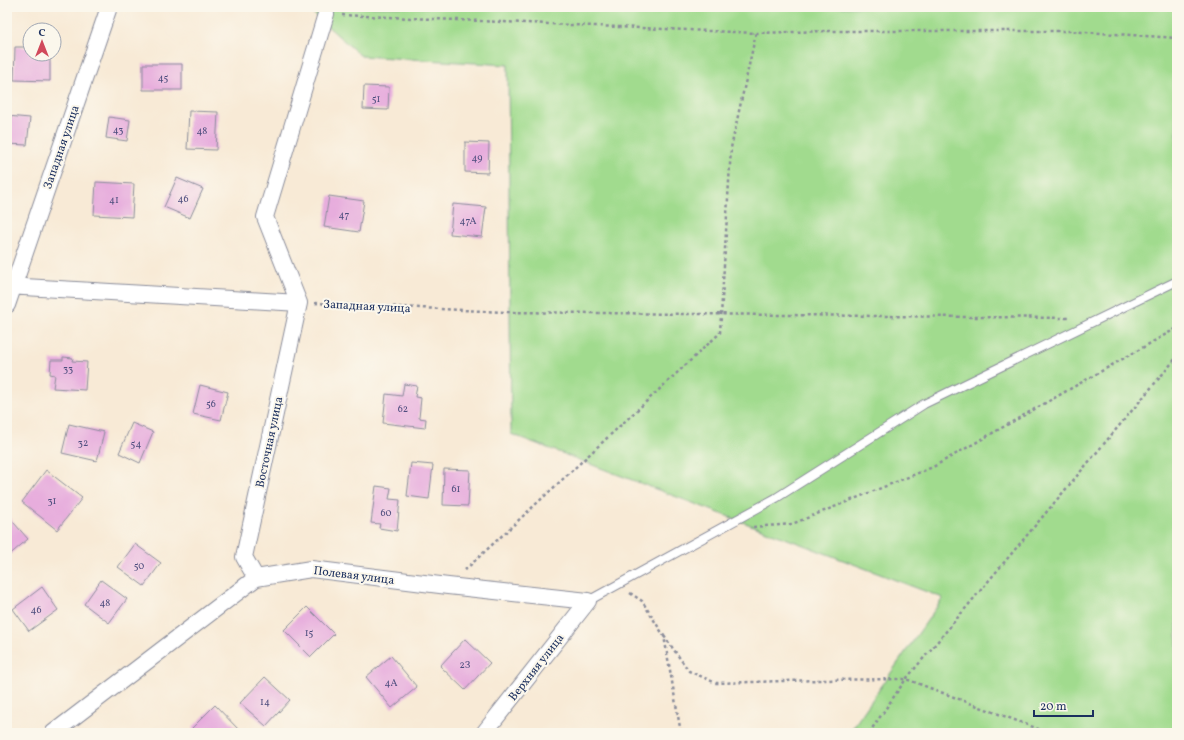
<svg xmlns="http://www.w3.org/2000/svg" width="1184" height="740" viewBox="0 0 1184 740" font-family="Vollkorn,serif">
<rect width="100%" height="100%" fill="#fbf7ec"/>
<filter id="ink" filterUnits="userSpaceOnUse"><feTurbulence type="fractalNoise" baseFrequency=".025" numOctaves="2"/><feDisplacementMap in="SourceGraphic" scale="8" xChannelSelector="R" yChannelSelector="G"/><feConvolveMatrix kernelMatrix="1 2 1 2 8 2 1 2 1" color-interpolation-filters="sRGB"/></filter>
<filter id="wash" filterUnits="userSpaceOnUse"><feTurbulence type="fractalNoise" baseFrequency=".012" numOctaves="4" result="noise"/><feDisplacementMap in="SourceGraphic" scale="16" xChannelSelector="R" yChannelSelector="G"/><feGaussianBlur stdDeviation="0.9" result="paint"/><feColorMatrix in="noise" values="0 0 0 0 0 0 0 0 0 0 0 0 0 0 0 0 0 1.4 0 .05"/><feComposite in="paint" operator="in"/></filter>
<g filter="url(#wash)">
<rect width="100%" height="100%" fill="#f8ead6"/>
<path fill="#a1db8e" stroke="#5e8576" d="M306,7H1177V733H849L943,598L511,434L508,65L361,56Z"/>
<g id="blocks">
<path fill="#e7addd" d="M15,47H30V54H50V81L14,80Z
M143,64H182V90H143Z
M364,86L389,87L388,110L363,109Z
M189,111L218,112L216,150L187,149Z
M7,116L30,118L27,145L7,144Z
M109,117L130,120L127,141L106,138Z
M465,142L489,143L488,173L465,172Z
M177,178L203,189L190,218L164,207Z
M96,182L134,184L132,217L94,215Z
M329,196L364,201L359,232L324,227Z
M453,204L486,207L482,237L450,234Z
M63,357L73,358L72,361L87,362L85,390L53,388L55,375L50,374L51,360H63Z
M404,384L417,386L415,397L421,398L419,418L426,419L425,428L383,423L386,394L402,396Z
M200,385L228,392L221,420L193,414Z
M132,423L153,432L140,463L119,453Z
M69,424L104,432L97,461L62,453Z
M411,463L433,465L429,499L407,496Z
M444,469L470,470L468,506L443,505Z
M46,470L82,498L57,530L22,502Z
M376,486L391,488L389,499L400,500L397,531L379,528L380,524L371,523Z
M7,515L28,539L7,557Z
M135,544L161,563L144,586L118,567Z
M101,580L127,599L109,623L84,604Z
M42,587L58,610L29,631L13,609Z
M307,607L334,634L311,657L284,630Z
M465,639L490,663L465,690L440,666Z
M391,656L417,687L392,708L366,677Z
M265,677L290,700L266,726L240,703Z
M215,705L239,730L236,733H196L192,728Z"/>
</g>
</g>
<g filter="url(#ink)">
<use href="#blocks" fill-opacity="0" stroke="#8a8c9a" stroke-width="1"/>
<g fill="none" stroke-linecap="round" stroke-linejoin="round">
<defs>
<path id="lane" d="M588,601L776,498L924,404L1177,281"/>
<path id="street" d="M7,286L299,303
M299,303L265,217L326,14
M7,305L109,7
M256,578L244,557L299,303
M53,733L256,578L311,569L448,586L588,601
M484,733L588,601"/>
</defs>
<use href="#lane" stroke="#8a8c9a" stroke-width="10"/>
<use href="#street" stroke="#8a8c9a" stroke-width="18"/>
<path stroke="#8a8c9a" stroke-width="2.5" stroke-dasharray="3 3" stroke-linecap="butt" d="M342,15L756,33L829,31H1069L1177,38
M315,303L504,312L1068,318
M753,527L792,524L933,467L1177,328
M465,570L720,333L731,148L756,33
M630,593L642,601L664,636L681,733
M664,636L689,671L716,683L820,680L906,679L1049,733
M869,733L906,679L1177,357"/>
<use href="#lane" stroke="#fff" stroke-width="8"/>
<use href="#street" stroke="#fff" stroke-width="16"/>
</g>
</g>
<g text-anchor="middle" stroke-width="4" stroke-linejoin="round" paint-order="stroke">
<g font-size="10" fill="#4e4e7e">
<text x="163" y="81">45</text>
<text x="376" y="102">51</text>
<text x="118" y="133">43</text>
<text x="202" y="134">48</text>
<text x="477" y="161">49</text>
<text x="183" y="202">46</text>
<text x="114" y="203">41</text>
<text x="344" y="218">47</text>
<text x="468" y="224">47А</text>
<text x="68" y="372">33</text>
<text x="211" y="407">56</text>
<text x="403" y="412">62</text>
<text x="83" y="446">32</text>
<text x="136" y="447">54</text>
<text x="456" y="492">61</text>
<text x="52" y="504">31</text>
<text x="386" y="516">60</text>
<text x="139" y="569">50</text>
<text x="105" y="606">48</text>
<text x="36" y="613">46</text>
<text x="309" y="636">15</text>
<text x="465" y="668">2З</text>
<text x="391" y="686">4А</text>
<text x="265" y="705">14</text>
</g>
<g font-size="12" fill="#1b2f5e" stroke="#fbf7ec">
<text transform="translate(61 147) rotate(-71)" y="4">Западная улица</text>
<text transform="translate(367 306) rotate(3)" y="4">Западная улица</text>
<text transform="translate(269 442) rotate(-78)" y="4">Восточная улица</text>
<text transform="translate(354 575) rotate(7)" y="4">Полевая улица</text>
<text transform="translate(536 667) rotate(-52)" y="4">Верхняя улица</text>
</g>
</g>
<rect width="1184" height="740" fill="none" stroke="#fbf7ec" stroke-width="24"/>
<g transform="translate(42 42)"><circle r="19" fill="#fbf7ec" stroke="#a1a7b3"/>
<path d="M0-3L7 15L0 10L-7 15Z" fill="#d1495b"/>
<text y="-6" font-size="11" font-weight="bold" text-anchor="middle" fill="#1b2f5e">С</text>
</g>
<path d="M1034 710v6h59v-6" fill="none" stroke="#1b2f5e" stroke-width="2"/>
<text x="1040" y="710" font-size="12" fill="#1b2f5e" stroke="#fbf7ec" stroke-width="3" paint-order="stroke">20 m</text>
</svg>
